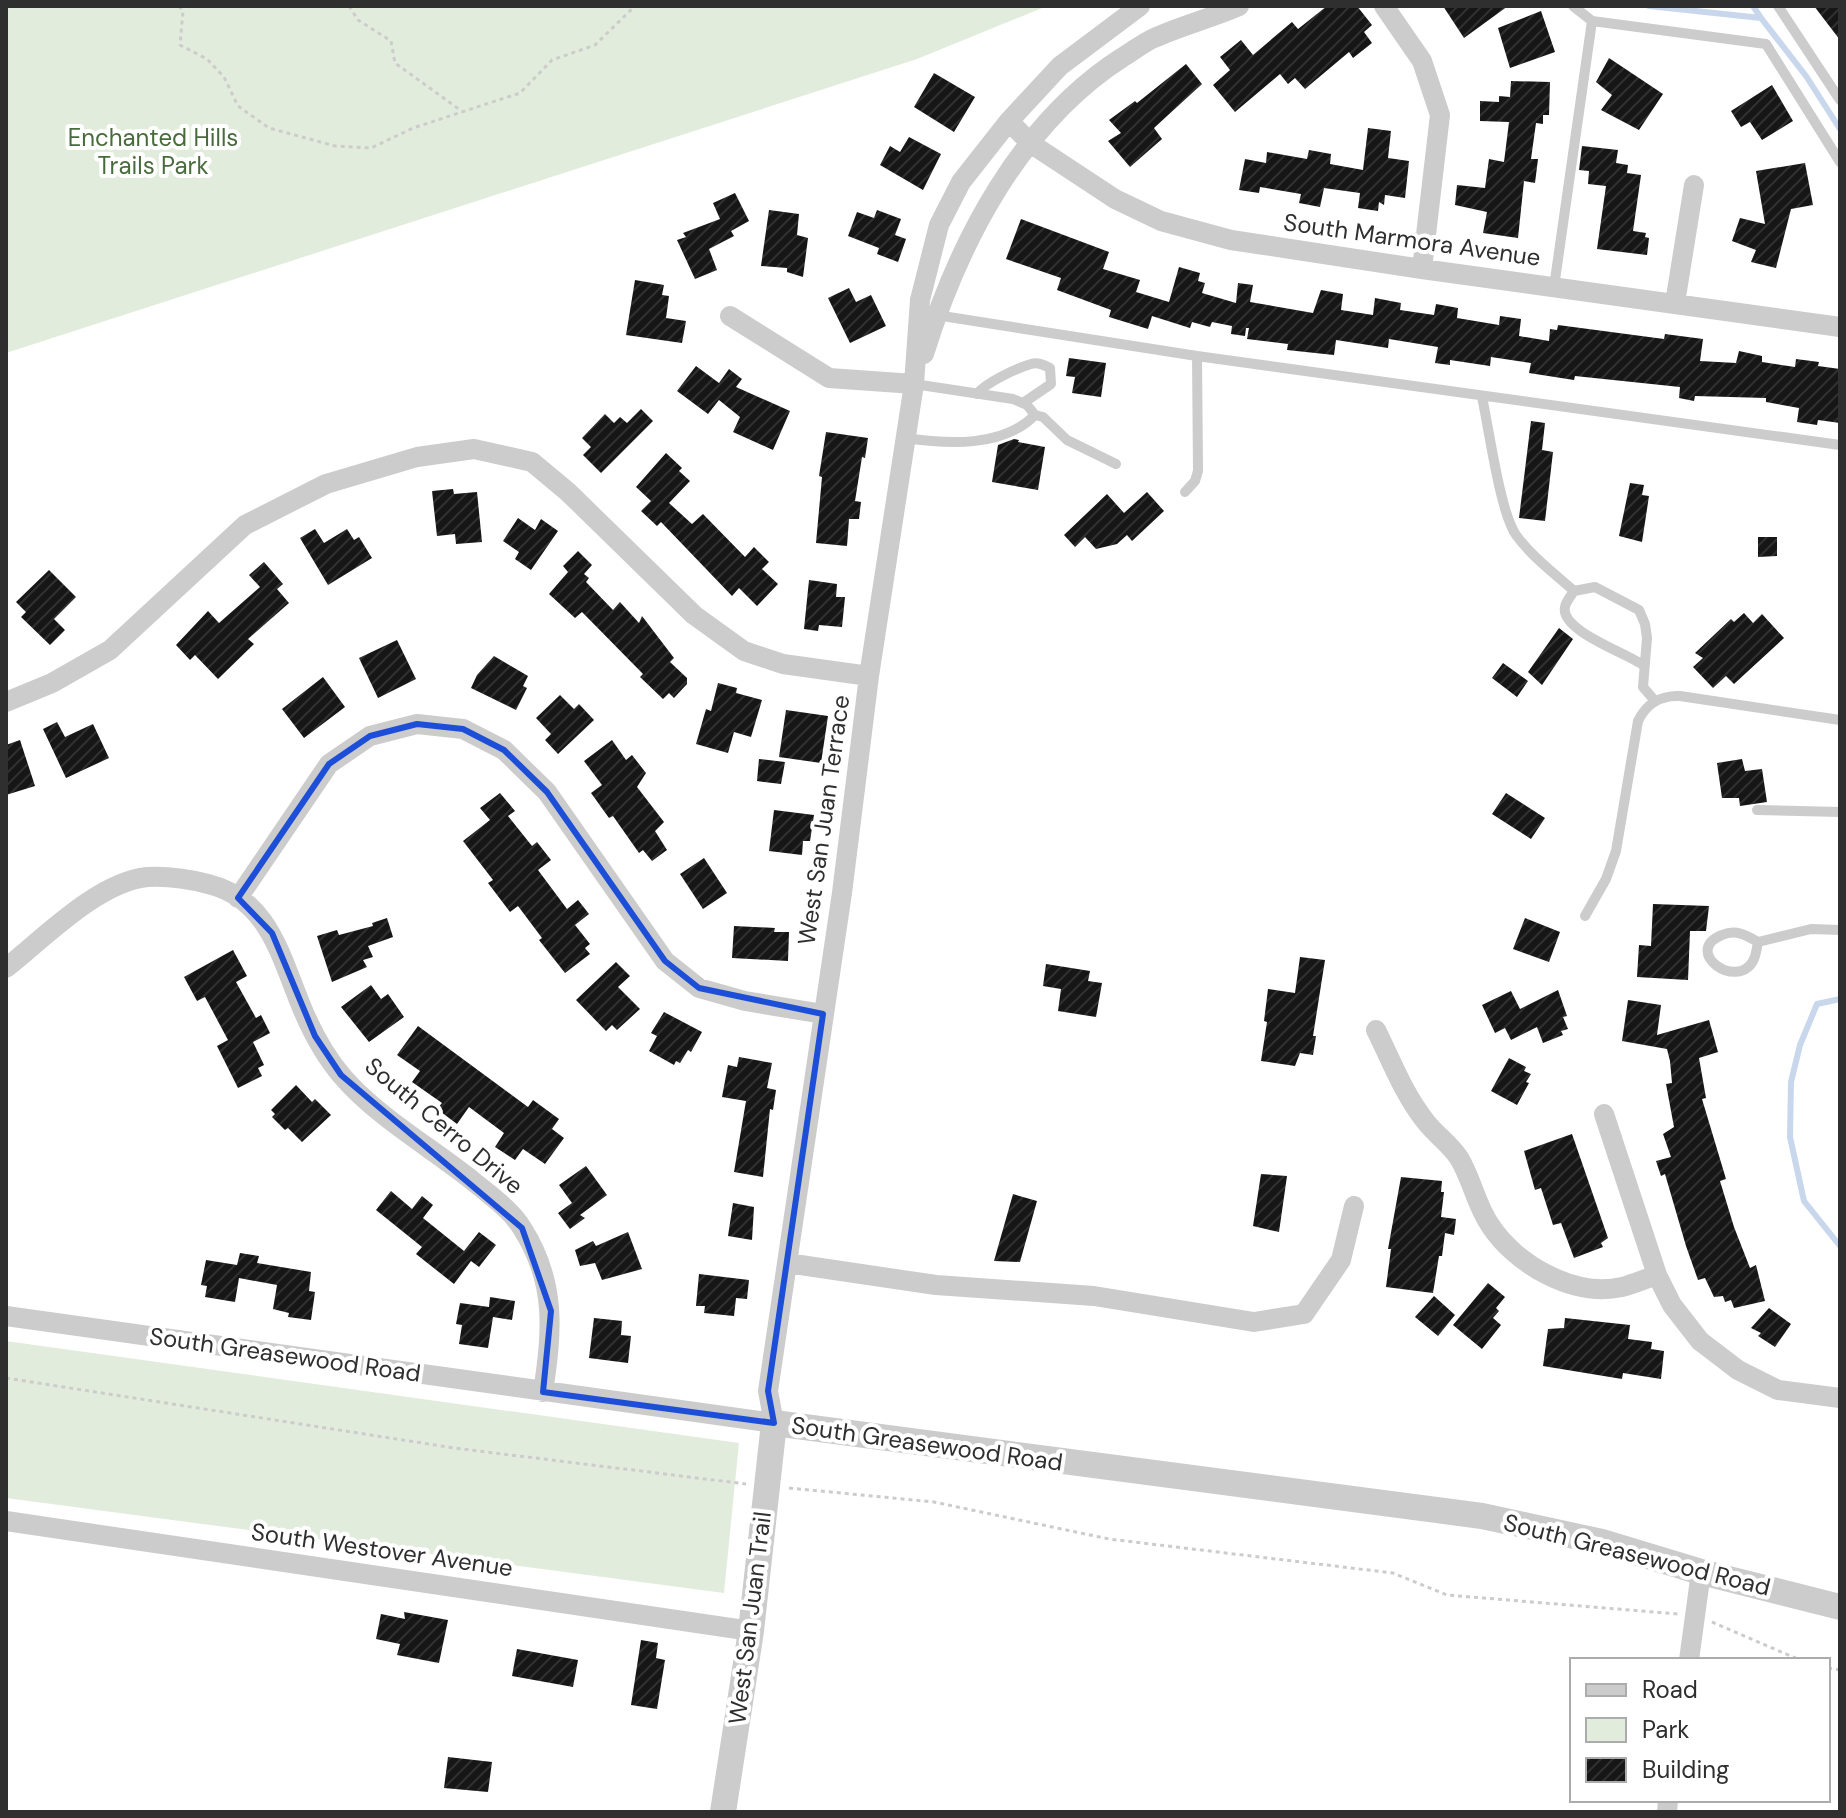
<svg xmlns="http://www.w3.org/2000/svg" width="1846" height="1818" viewBox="0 0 1846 1818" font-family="'DM Sans',sans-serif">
<defs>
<pattern id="building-hatch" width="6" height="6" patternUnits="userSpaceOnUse" patternTransform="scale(2)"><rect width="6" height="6" fill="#161616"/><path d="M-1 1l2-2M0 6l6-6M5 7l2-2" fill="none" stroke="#303030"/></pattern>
</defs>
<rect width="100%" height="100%" fill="#fff"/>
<path fill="#e2ecdc" d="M6,6H1047L917,59L6,353Z
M6,1341L739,1443L724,1593L6,1498Z"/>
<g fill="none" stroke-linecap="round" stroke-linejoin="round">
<path stroke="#c8d7ec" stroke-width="6" d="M1649,6L1761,18L1806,76L1840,129
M1753,6L1761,18
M1840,999L1817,1004L1800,1045L1791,1082L1790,1137L1804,1201L1840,1246"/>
</g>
<path fill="url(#building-hatch)" d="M1327,6H1357L1372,25L1364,32L1372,43L1353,58L1349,52L1305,89L1295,78L1288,84L1280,74L1235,112L1213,85L1230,70L1220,57L1241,40L1253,55L1292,22L1298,29Z
M1443,6H1508L1464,38Z
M1814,6H1840V40Z
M1541,11L1555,52L1510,68L1498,28Z
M1609,58L1663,94L1639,130L1601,110L1612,95L1596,82Z
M1186,64L1202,84L1154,128L1162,139L1130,167L1108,141L1121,133L1109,120L1135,101L1137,103Z
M934,73L975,97L954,132L914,107Z
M1511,81L1550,82L1549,115H1543V124L1536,123L1531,159H1538L1535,183L1524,181L1518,238L1483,233L1487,212L1455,205L1457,185L1485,188L1489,159L1504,162L1509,122L1480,121V101L1499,102V96L1510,97Z
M1772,85L1793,121L1762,140L1750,122L1741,127L1731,111Z
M1368,128L1391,131L1388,158L1409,161L1405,198L1385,195L1384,205L1379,202L1378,211L1358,208L1360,193L1324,188L1320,207L1299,203L1301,194L1260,187L1259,193L1239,190L1245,159L1266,163L1267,152L1307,159L1309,150L1331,154L1330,164L1363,170Z
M909,137L941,154L923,190L880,165L890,146L900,152Z
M1582,146L1618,150L1616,163L1628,165L1627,173L1641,175L1633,231L1646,233L1645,237L1649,238L1647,255L1597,249L1606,186L1588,184L1589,171L1579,170Z
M1805,163L1813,205L1791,209L1776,268L1751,262L1756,250L1732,241L1740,218L1765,224L1756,171Z
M735,193L749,221L731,231L734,236L709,249L717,270L695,279L677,240L686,237L683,233L720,219L713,203Z
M769,210L799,214L797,235L808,238L803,277L787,272V268L761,266Z
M877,210L901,219L895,235L906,239L898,262L877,254L879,248L848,236L857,212L874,218Z
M1021,219L1109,252L1103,269L1140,280L1136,292L1169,302L1179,267L1200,273L1198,281L1205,283L1202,293L1236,303L1238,283L1253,285L1250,302L1313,313L1321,290L1343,294L1341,310L1373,315L1375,298L1401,303L1400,310L1434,315L1436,304L1458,308L1457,318L1499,325L1500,316L1521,319L1519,336L1549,341L1550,329L1557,330L1558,325L1664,339L1665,334L1703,339L1700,361L1736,363L1739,351L1762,356V362L1795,367L1796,359L1819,362L1818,366L1840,369V423L1818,420L1817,425L1797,422L1799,408L1766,402V398L1695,396L1694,401L1679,398L1680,387L1575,376L1574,380L1529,373L1531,363L1491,357L1490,366L1450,360V365L1435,363L1438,347L1389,339L1388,348L1336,340L1334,355L1287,350L1288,344L1247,339L1249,328H1246L1245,336L1231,334L1232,326L1212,322L1210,327L1192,322L1190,328L1152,316L1148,329L1109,317L1111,310L1057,290L1061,278L1006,259Z
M635,280L664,285L662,295L669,296L666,318L686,321L682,343L626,335Z
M849,288L856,302L871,295L886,326L850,343L828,298Z
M1069,358L1106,363L1101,397L1072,393L1075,377L1066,376Z
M696,366L719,383L729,369L742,379L736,387L790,411L773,450L733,432L740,417L719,400L708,414L677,391Z
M641,409L653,421L601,473L583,455L591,447L582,438L605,414L614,423L620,417L627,423Z
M1531,421L1545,423L1542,450L1553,452L1545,521L1519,518Z
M826,432L868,438L865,458L862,457L855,501L861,502L859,519H849L847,546L816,543L822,477L819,476Z
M1014,439L1019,440L1018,442L1045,447L1038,490L992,482L998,445Z
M666,453L682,468L679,471L690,481L669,503L692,524L703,514L745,557L754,547L769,562L762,569L778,584L757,606L739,588L732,596L661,522L657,526L641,511L651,501L636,487Z
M1630,483L1644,485L1642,495L1649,496L1642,542L1619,536Z
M453,489L454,494L477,492L482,542L456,544L455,534L437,536L432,491Z
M1147,492L1164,511L1132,541L1127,535L1117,544L1096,549L1085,537L1075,547L1064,535L1107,494L1124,513Z
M518,518L535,530L541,519L558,531L531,570L515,559L519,552L503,541Z
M315,529L324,543L347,529L354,540L359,537L372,558L328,585L300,538Z
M1758,537H1777V556L1758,557Z
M578,551L592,565L584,574L589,578L586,582L613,610L620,602L639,623L642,616L674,658L670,662L687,678V684L674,698L669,693L663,699L640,677L643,674L582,612L575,618L549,594L568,572L563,566Z
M264,562L283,584L277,589L289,603L248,639L254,644L218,679L195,655L190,660L176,645L208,611L219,623L260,587L249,575Z
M49,570L76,597L54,619L65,630L50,645L21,617L26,612L16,602Z
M809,580L837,584L836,597H845L842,627L819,625L818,631L804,629Z
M1744,613L1753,623L1762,614L1784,638L1734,684L1726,676L1713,688L1693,667L1703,658L1695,653L1731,619L1734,622Z
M1559,628L1573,639L1542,685L1528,672Z
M397,640L416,679L378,698L359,658Z
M494,656L528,676L523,686L527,688L516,710L471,688L477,675Z
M1503,663L1528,681L1517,697L1492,678Z
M323,677L345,707L304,738L282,709Z
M718,683L737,688L736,693L762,700L751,737L734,732L728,753L696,744L706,709L711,711Z
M560,695L574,709L579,704L594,720L558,754L545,740L551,734L536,718Z
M786,710L828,716L821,763L779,757Z
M57,722L65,737L93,724L109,758L66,778L43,729Z
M20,740L35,786L6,795V745Z
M612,740L626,760L632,755L646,773L637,787L664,822L655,831L667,850L652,861L643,850L639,853L613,816L609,818L591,793L602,785L584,761Z
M759,759L785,762L781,784L757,781Z
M1742,759L1745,771L1762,769L1767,802L1740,806L1739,798H1722L1717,763Z
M500,793L515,811L508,816L532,846L537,842L551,860L538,870L567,909L578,900L589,914L575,925L590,944L585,948L590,954L565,973L539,940L542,938L518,906L510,912L488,883L493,880L463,841L490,820L480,808Z
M1506,793L1545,818L1531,839L1492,814Z
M774,810L814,815L810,841H803L802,855L769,851Z
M704,858L727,893L703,909L680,874Z
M1653,904L1709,906L1706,931H1690L1688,980L1637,977L1639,945L1651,946Z
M387,918L393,937L368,946L373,957L363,960L367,967L332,982L317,936L337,930L339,935L373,926L372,923Z
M1525,918L1560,932L1549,962L1513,949Z
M734,926L775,928L774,932H789L788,961L732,958Z
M233,950L247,976L236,982L256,1018L261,1015L270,1033L253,1042L264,1065L258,1068L262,1076L238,1088L217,1046L228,1040L205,997L197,1001L184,977Z
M1300,957L1325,960L1313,1036H1316L1313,1055L1300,1053L1295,1066L1261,1061L1267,1022L1264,1021L1268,989L1295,993Z
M616,962L630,976L618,987L640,1009L617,1030L612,1025L606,1031L576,1000Z
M1046,964L1090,971L1088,981L1102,983L1096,1017L1058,1011L1061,989L1043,986Z
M371,985L381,999L388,994L404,1017L369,1042L341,1007Z
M1558,990L1567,1016L1563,1017L1568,1029L1561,1031L1563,1035L1543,1043L1537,1027L1511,1040L1505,1028L1495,1033L1482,1005L1511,991L1520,1009Z
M1628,1000L1661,1005L1657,1035L1709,1020L1718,1052L1699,1058L1706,1098L1702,1099L1726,1179L1720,1181L1734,1227L1750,1268L1756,1265L1765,1301L1734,1308L1731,1300L1725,1302L1723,1296L1714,1297L1705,1278L1698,1280L1686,1246L1665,1174L1661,1176L1656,1161L1671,1157L1663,1134L1674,1127L1666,1084L1672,1083L1670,1061L1667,1049L1622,1041Z
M664,1012L702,1032L691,1052L688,1050L680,1063L676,1061L674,1065L649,1051L657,1036L651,1033Z
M418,1026L528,1107L533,1100L559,1119L552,1129L564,1138L545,1164L523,1149L515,1160L495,1147L504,1133L469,1107L457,1124L437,1109L442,1103L412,1082L420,1071L397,1055Z
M739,1057L772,1063L767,1088L776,1090L773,1110L770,1109L763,1177L734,1172L746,1101L722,1097L728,1065L737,1067Z
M1509,1058L1526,1067L1524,1071L1531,1074L1526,1082L1529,1083L1517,1105L1491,1091Z
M296,1085L312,1102L315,1099L331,1115L302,1142L288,1128L285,1130L272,1117L275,1114L271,1110Z
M1572,1134L1608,1238L1601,1243L1603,1247L1574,1258L1561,1223L1553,1225L1541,1188L1535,1190L1524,1151Z
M586,1166L607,1195L580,1215L585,1218L570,1229L558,1213L572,1203L559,1185Z
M1261,1174L1287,1176L1279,1232L1253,1226Z
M1401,1177L1442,1181L1441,1192H1444L1441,1217L1456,1219L1454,1235L1445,1233L1442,1256H1439L1433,1293L1386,1287L1391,1249H1388Z
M391,1191L412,1209L422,1196L433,1205L423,1218L464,1251L479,1232L496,1245L479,1267L471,1261L454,1284L416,1254L422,1247L376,1210Z
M1013,1194L1037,1201L1020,1262L994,1261Z
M733,1203L754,1207L752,1240L728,1236Z
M628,1232L642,1269L602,1280L595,1263L580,1266L575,1250L593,1241L596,1246Z
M240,1253L259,1256L257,1263L311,1272L309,1291L315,1292L311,1320L288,1317L289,1313L273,1309L277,1285L239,1278L235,1302L205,1297L207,1286L201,1285L206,1260L237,1265Z
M699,1274L749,1280L747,1299L736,1298L734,1316L704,1313L705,1306H696Z
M1488,1283L1505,1297L1496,1308L1499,1311L1493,1318L1501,1325L1482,1349L1453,1325Z
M1434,1296L1455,1315L1438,1336L1415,1317Z
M490,1297L515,1301L512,1320L493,1317L488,1348L459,1344L462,1325L456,1324L460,1303L489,1307Z
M1769,1308L1791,1324L1775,1347L1758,1336L1761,1333L1751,1328Z
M594,1318L622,1321L621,1335L631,1336L628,1363L589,1358Z
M1565,1318L1630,1325L1628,1339L1652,1342L1651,1349L1664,1351L1661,1379L1623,1373L1622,1379L1543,1366L1548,1329L1564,1328Z
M404,1612L448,1620L439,1663L397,1655L400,1644L376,1639L381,1614L405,1619Z
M641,1640L658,1643L656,1658L665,1660L657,1709L631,1705Z
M517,1649L578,1660L573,1687L512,1676Z
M448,1757L492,1762L488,1792L444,1788Z"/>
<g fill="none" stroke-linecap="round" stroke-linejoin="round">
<path stroke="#ccc" stroke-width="3" stroke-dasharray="4 4" stroke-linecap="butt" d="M179,6L183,11L180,45L207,59L224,77L238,106L269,128L335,146L371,148L413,128L520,93L552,60L595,45L635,6
M349,6L358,20L391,41L395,63L463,112
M6,1378L454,1448L746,1484
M789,1488L934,1502L1109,1539L1393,1573L1447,1595L1678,1614
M1712,1622L1800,1660
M1828,1668L1840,1670"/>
<path stroke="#ccc" stroke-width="10" d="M1573,6L1592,21L1766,44L1840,162
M1778,6L1840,100
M1554,287L1592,21
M936,315L1197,356L1198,471L1195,481L1185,492
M1197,356L1840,445
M977,394C985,383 1017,368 1031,364C1038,362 1044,365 1050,368L1051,384L1023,403
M1482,397C1489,429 1500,512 1516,535C1532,557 1554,573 1574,591
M1035,415L1043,417L1067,440L1116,464
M905,438C947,444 1003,448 1035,415L1027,405L1013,399L914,384
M1643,665C1627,653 1560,631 1565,607C1566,601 1571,596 1574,591L1595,587L1639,610L1645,624L1647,638L1643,687L1655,701
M1757,810L1840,812
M1585,916L1606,879L1616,851L1638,721C1646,704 1661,695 1680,696L1840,720
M1758,942C1757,947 1756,956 1753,961C1736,991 1682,951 1722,935C1736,929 1746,935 1758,942L1811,929L1840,930"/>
<path stroke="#ccc" stroke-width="20" d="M1384,6L1422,61L1440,115L1422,269
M1009,121L1030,143L1115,199L1161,221L1231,240L1422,269L1840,327
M1675,303L1694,185
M730,316L829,378L914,384
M924,354C959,241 1021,122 1123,57C1133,51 1143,43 1154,38C1181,26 1211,18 1239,6
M6,702L52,683L110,650L245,525L326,484L417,457L474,449L532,462L568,492L694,615L744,651L783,664L869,676
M238,898L329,764L370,736L417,724L463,729L504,750L547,792L665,961L699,988L745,1001L823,1014
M6,968C44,938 98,882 147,877C167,876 189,879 208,884C267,898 280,954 300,1003C310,1028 324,1055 342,1076C377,1117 432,1148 474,1182C491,1196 511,1210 522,1228C557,1283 552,1332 543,1392
M1376,1030C1391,1060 1404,1095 1426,1122C1436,1135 1450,1144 1459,1158C1472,1179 1476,1205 1490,1225C1515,1264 1574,1298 1622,1287C1634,1284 1645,1279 1657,1275
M1604,1114L1657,1275L1672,1305L1700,1341L1738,1370L1778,1390L1840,1398
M787,1263L936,1285L1094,1296L1254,1322L1304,1314L1341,1260L1354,1206
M6,1316L774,1423L768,1391L842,893L869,676L914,384L920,300L939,225L961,182L1009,121L1060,66L1140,6
M6,1521L751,1631
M1689,1660L1701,1572
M1667,1812L1668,1800"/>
<path stroke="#ccc" stroke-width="26" d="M723,1812L751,1631L774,1423L1482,1516L1602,1542L1701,1572L1840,1607"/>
</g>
<path fill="none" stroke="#1d4ed8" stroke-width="6" stroke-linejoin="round" d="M417,724L463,729L504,750L547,792L665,961L699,988L823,1014L768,1391L774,1423L543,1392L551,1311L522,1228L341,1075L315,1036L272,933L238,898L329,764L370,736Z"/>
<g text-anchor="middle" stroke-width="8" stroke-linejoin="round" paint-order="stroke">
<g font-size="24" fill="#486b3c" stroke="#fff">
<text x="153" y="146">Enchanted Hills<tspan x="153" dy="28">Trails Park</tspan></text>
</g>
<g font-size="24" fill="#2f2f2f" stroke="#fff">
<text transform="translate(1412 240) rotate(8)" y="8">South Marmora Avenue</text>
<text transform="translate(824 820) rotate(-82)" y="8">West San Juan Terrace</text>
<text transform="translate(444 1126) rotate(40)" y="8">South Cerro Drive</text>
<text transform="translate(285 1355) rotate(8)" y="8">South Greasewood Road</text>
<text transform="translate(927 1444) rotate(8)" y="8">South Greasewood Road</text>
<text transform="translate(382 1550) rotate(8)" y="8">South Westover Avenue</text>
<text transform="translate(1637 1555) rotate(14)" y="8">South Greasewood Road</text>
<text transform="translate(750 1618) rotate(-83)" y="8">West San Juan Trail</text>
</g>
</g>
<rect width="1846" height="1818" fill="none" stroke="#2f2f2f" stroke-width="16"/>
<rect x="1570" y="1658" width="260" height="144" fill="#ffffff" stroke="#acacac" stroke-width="2"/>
<rect x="1586" y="1684" width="40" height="12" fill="#cccccc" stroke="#acacac" stroke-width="2"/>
<text x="1642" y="1698" font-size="24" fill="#2f2f2f">Road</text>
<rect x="1586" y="1718" width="40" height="24" fill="#e2ecdc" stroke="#acacac" stroke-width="2"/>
<text x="1642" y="1738" font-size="24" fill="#2f2f2f">Park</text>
<rect x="1586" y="1758" width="40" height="24" fill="url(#building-hatch)" stroke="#acacac" stroke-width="2"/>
<text x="1642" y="1778" font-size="24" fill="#2f2f2f">Building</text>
</svg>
